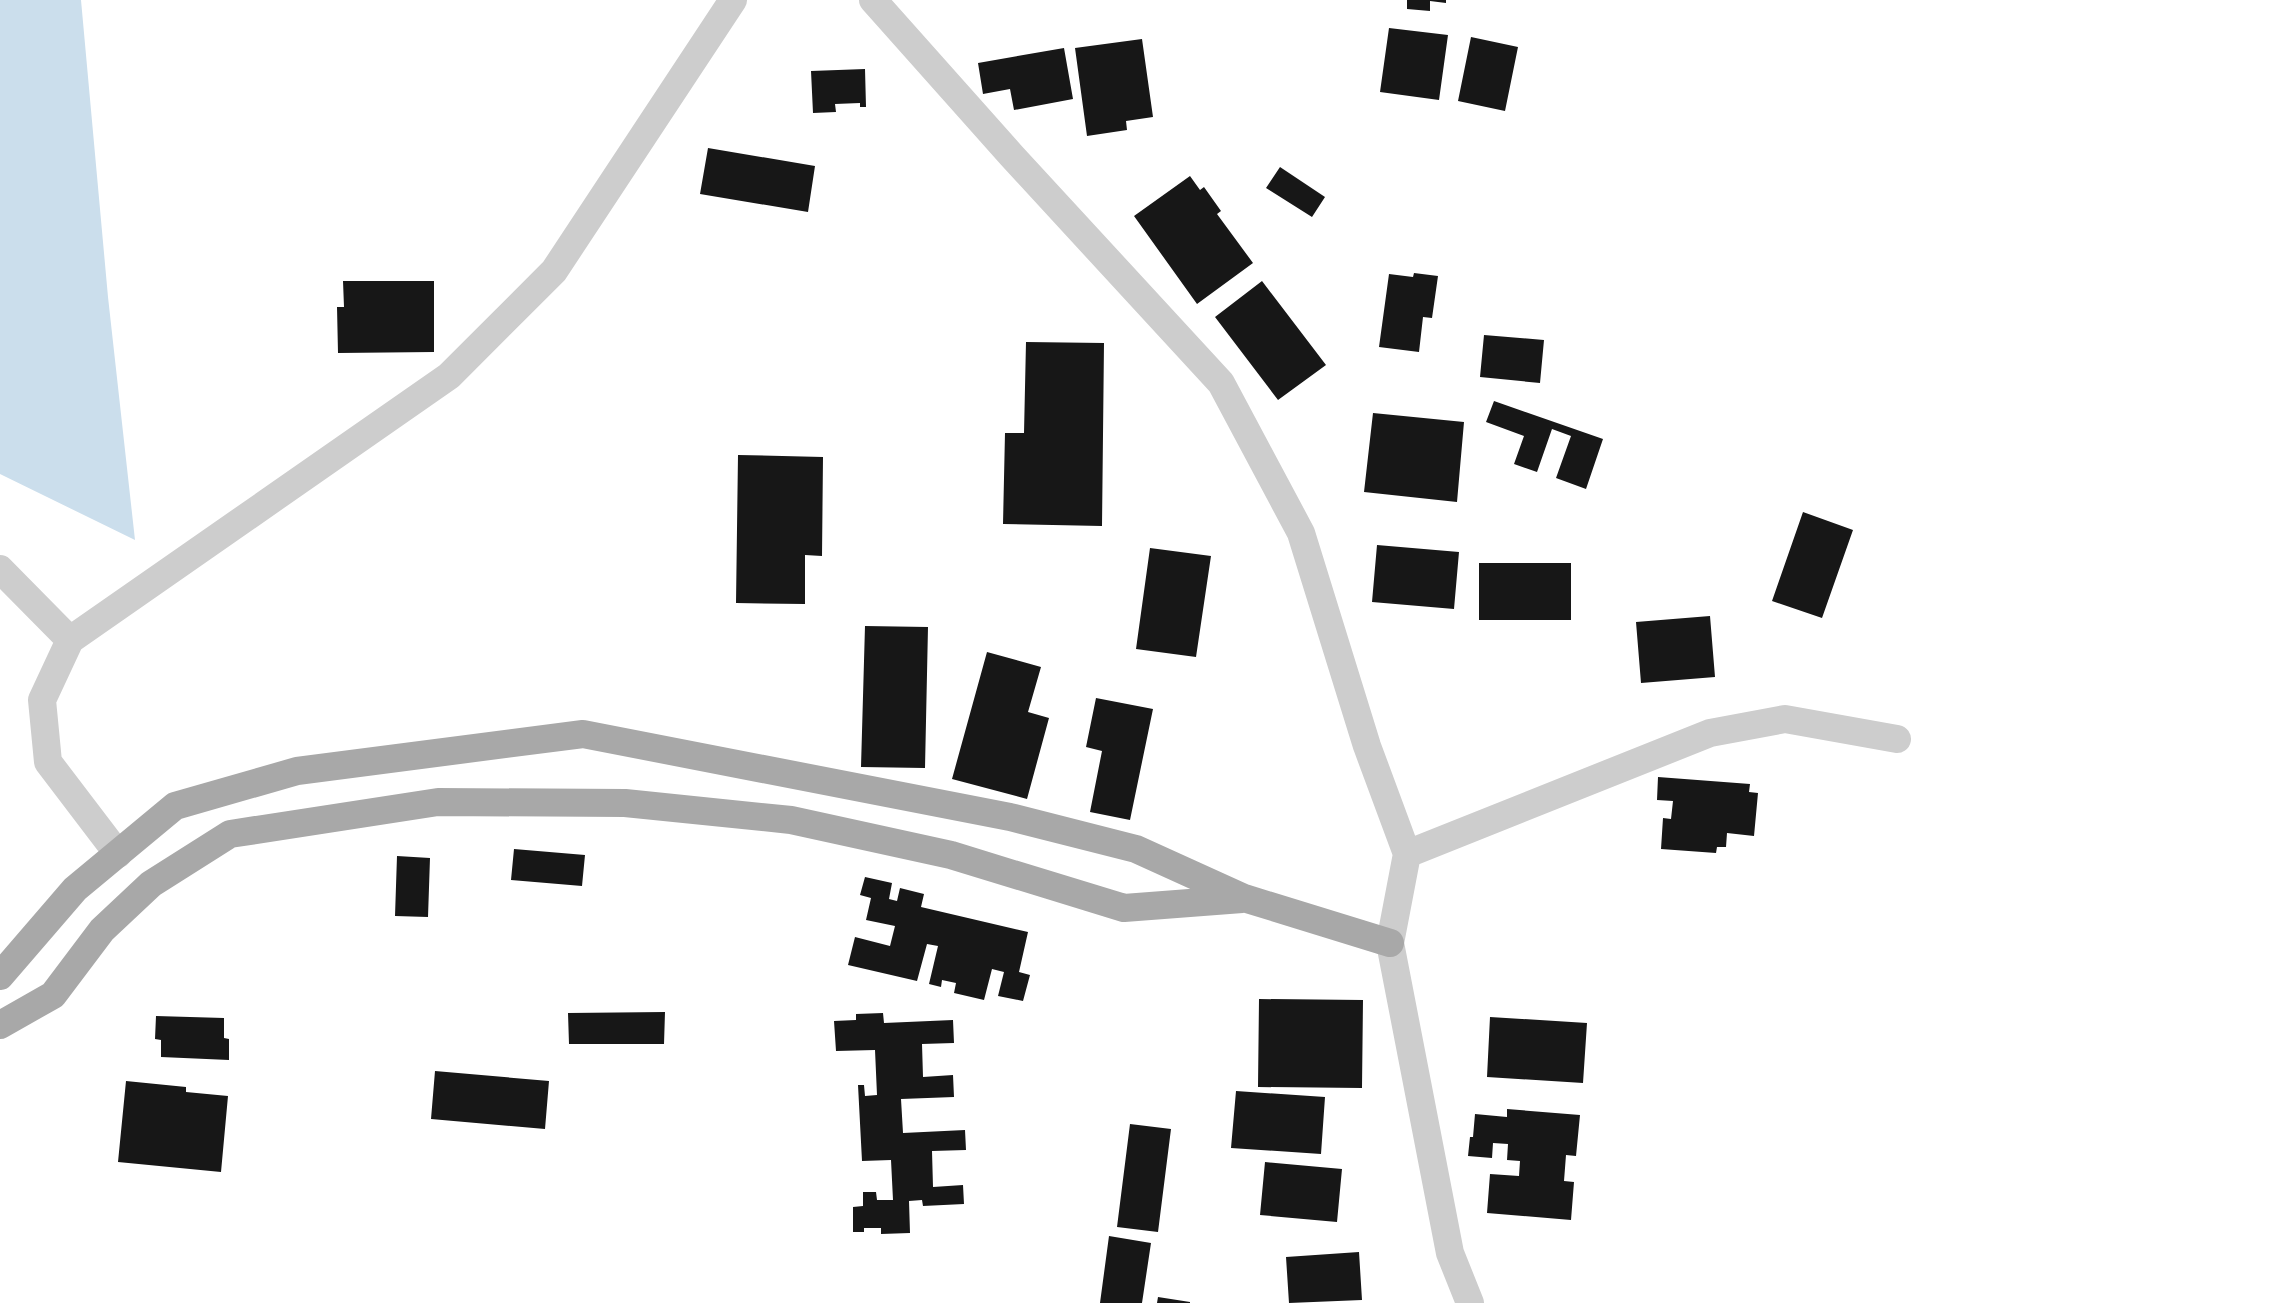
<svg xmlns="http://www.w3.org/2000/svg" width="2295" height="1303" viewBox="0 0 2295 1303" font-family="Arial,sans-serif">
<rect width="100%" height="100%" fill="#fff"/>
<path fill="#cbdeec" d="M0,0H81L108,297L135,540L0,474Z"/>
<path fill="#171717" d="M1407,0H1446V3L1430,1V11L1407,9Z
M1389,28L1448,35L1439,100L1380,92Z
M1471,37L1518,47L1505,111L1458,101Z
M1142,39L1153,117L1126,121L1127,130L1087,136L1075,48Z
M1064,48L1073,99L1014,110L1010,89L983,94L978,63Z
M865,69L866,107H860V103L835,104L836,112L813,113L811,71Z
M708,148L815,166L808,212L700,194Z
M1280,167L1325,197L1312,217L1266,188Z
M1190,176L1200,190L1204,187L1221,211L1217,214L1253,263L1197,304L1134,216Z
M1414,273L1438,276L1432,318L1423,317L1419,352L1379,347L1389,274L1413,277Z
M343,281H434V352L338,353L337,307H344Z
M1262,281L1326,365L1278,400L1215,317Z
M1484,335L1544,340L1540,383L1480,377Z
M1026,342L1104,343L1102,526L1003,524L1005,433H1024Z
M1494,401L1603,439L1586,489L1556,478L1571,436L1552,429L1537,472L1514,464L1524,436L1486,422Z
M1373,413L1464,422L1457,502L1364,492Z
M738,455L823,457L822,556L805,555V604L736,603Z
M1803,512L1853,530L1822,618L1772,601Z
M1377,545L1459,552L1454,609L1372,602Z
M1150,548L1211,556L1196,657L1136,649Z
M1479,563H1571V620H1479Z
M1710,616L1715,677L1641,683L1636,622Z
M865,626L928,627L925,768L861,767Z
M987,652L1041,667L1028,712L1049,718L1027,799L952,779Z
M1096,698L1153,709L1130,820L1090,812L1102,751L1086,747Z
M1658,777L1750,784L1749,792L1758,793L1754,836L1727,833L1726,847H1717L1716,853L1661,849L1663,818L1671,819L1673,801L1657,800Z
M514,849L585,855L582,886L511,880Z
M397,856L430,858L428,917L395,916Z
M865,877L892,883L889,899L897,901L900,888L924,894L921,907L1028,932L1019,972L1030,975L1023,1001L998,996L1004,972L992,969L984,1000L954,993L956,983L942,980L941,987L929,984L938,946L927,944L917,981L848,965L855,937L890,946L895,926L866,920L871,898L860,895Z
M1259,999L1363,1000L1362,1088L1258,1087Z
M665,1012L664,1044H569L568,1013Z
M883,1013L884,1023L953,1020L954,1043L922,1044L923,1077L953,1075L954,1097L901,1099L903,1133L965,1130L966,1150L932,1151L933,1187L963,1185L964,1204L923,1206L922,1200L909,1201L910,1233L881,1234V1228H864V1232H853V1207L863,1206V1192H876L877,1200H893L891,1160L862,1161L858,1085H864L865,1096L877,1095L875,1050L836,1051L834,1021L856,1020V1014Z
M156,1016L224,1018V1038L229,1039V1060L161,1057V1040L155,1039Z
M1490,1017L1587,1023L1583,1083L1487,1077Z
M435,1071L549,1081L545,1129L431,1119Z
M126,1081L186,1087V1092L228,1096L221,1172L118,1162Z
M1236,1091L1325,1097L1321,1154L1231,1148Z
M1507,1109L1580,1115L1576,1156L1566,1155L1564,1181L1574,1182L1571,1220L1487,1213L1490,1174L1519,1176L1520,1161L1507,1160L1508,1144L1493,1143L1492,1158L1468,1156L1470,1137H1473L1475,1114L1507,1117Z
M1130,1124L1171,1129L1158,1232L1117,1227Z
M1265,1162L1342,1169L1337,1222L1260,1215Z
M1109,1236L1151,1243L1142,1303H1100Z
M1359,1252L1362,1300L1289,1303L1286,1257Z
M1158,1297L1190,1302V1303H1157Z"/>
<g fill="none" stroke-linecap="round" stroke-linejoin="round">
<path stroke="#cdcdcd" stroke-width="28" d="M873,0L1011,155L1221,383L1301,533L1367,746L1407,854L1390,943L1450,1253L1470,1303
M0,569L70,640
M118,854L48,762L42,700L70,640L449,376L554,271L733,0
M1407,854L1710,733L1785,719L1897,739"/>
<path stroke="#a8a8a8" stroke-width="28" d="M0,976L75,889L175,806L297,771L583,734L1010,817L1136,849L1244,898L1390,943
M0,1025L53,995L102,930L151,884L230,834L438,802L625,803L791,820L951,855L1124,908L1242,899"/>
</g>
</svg>
